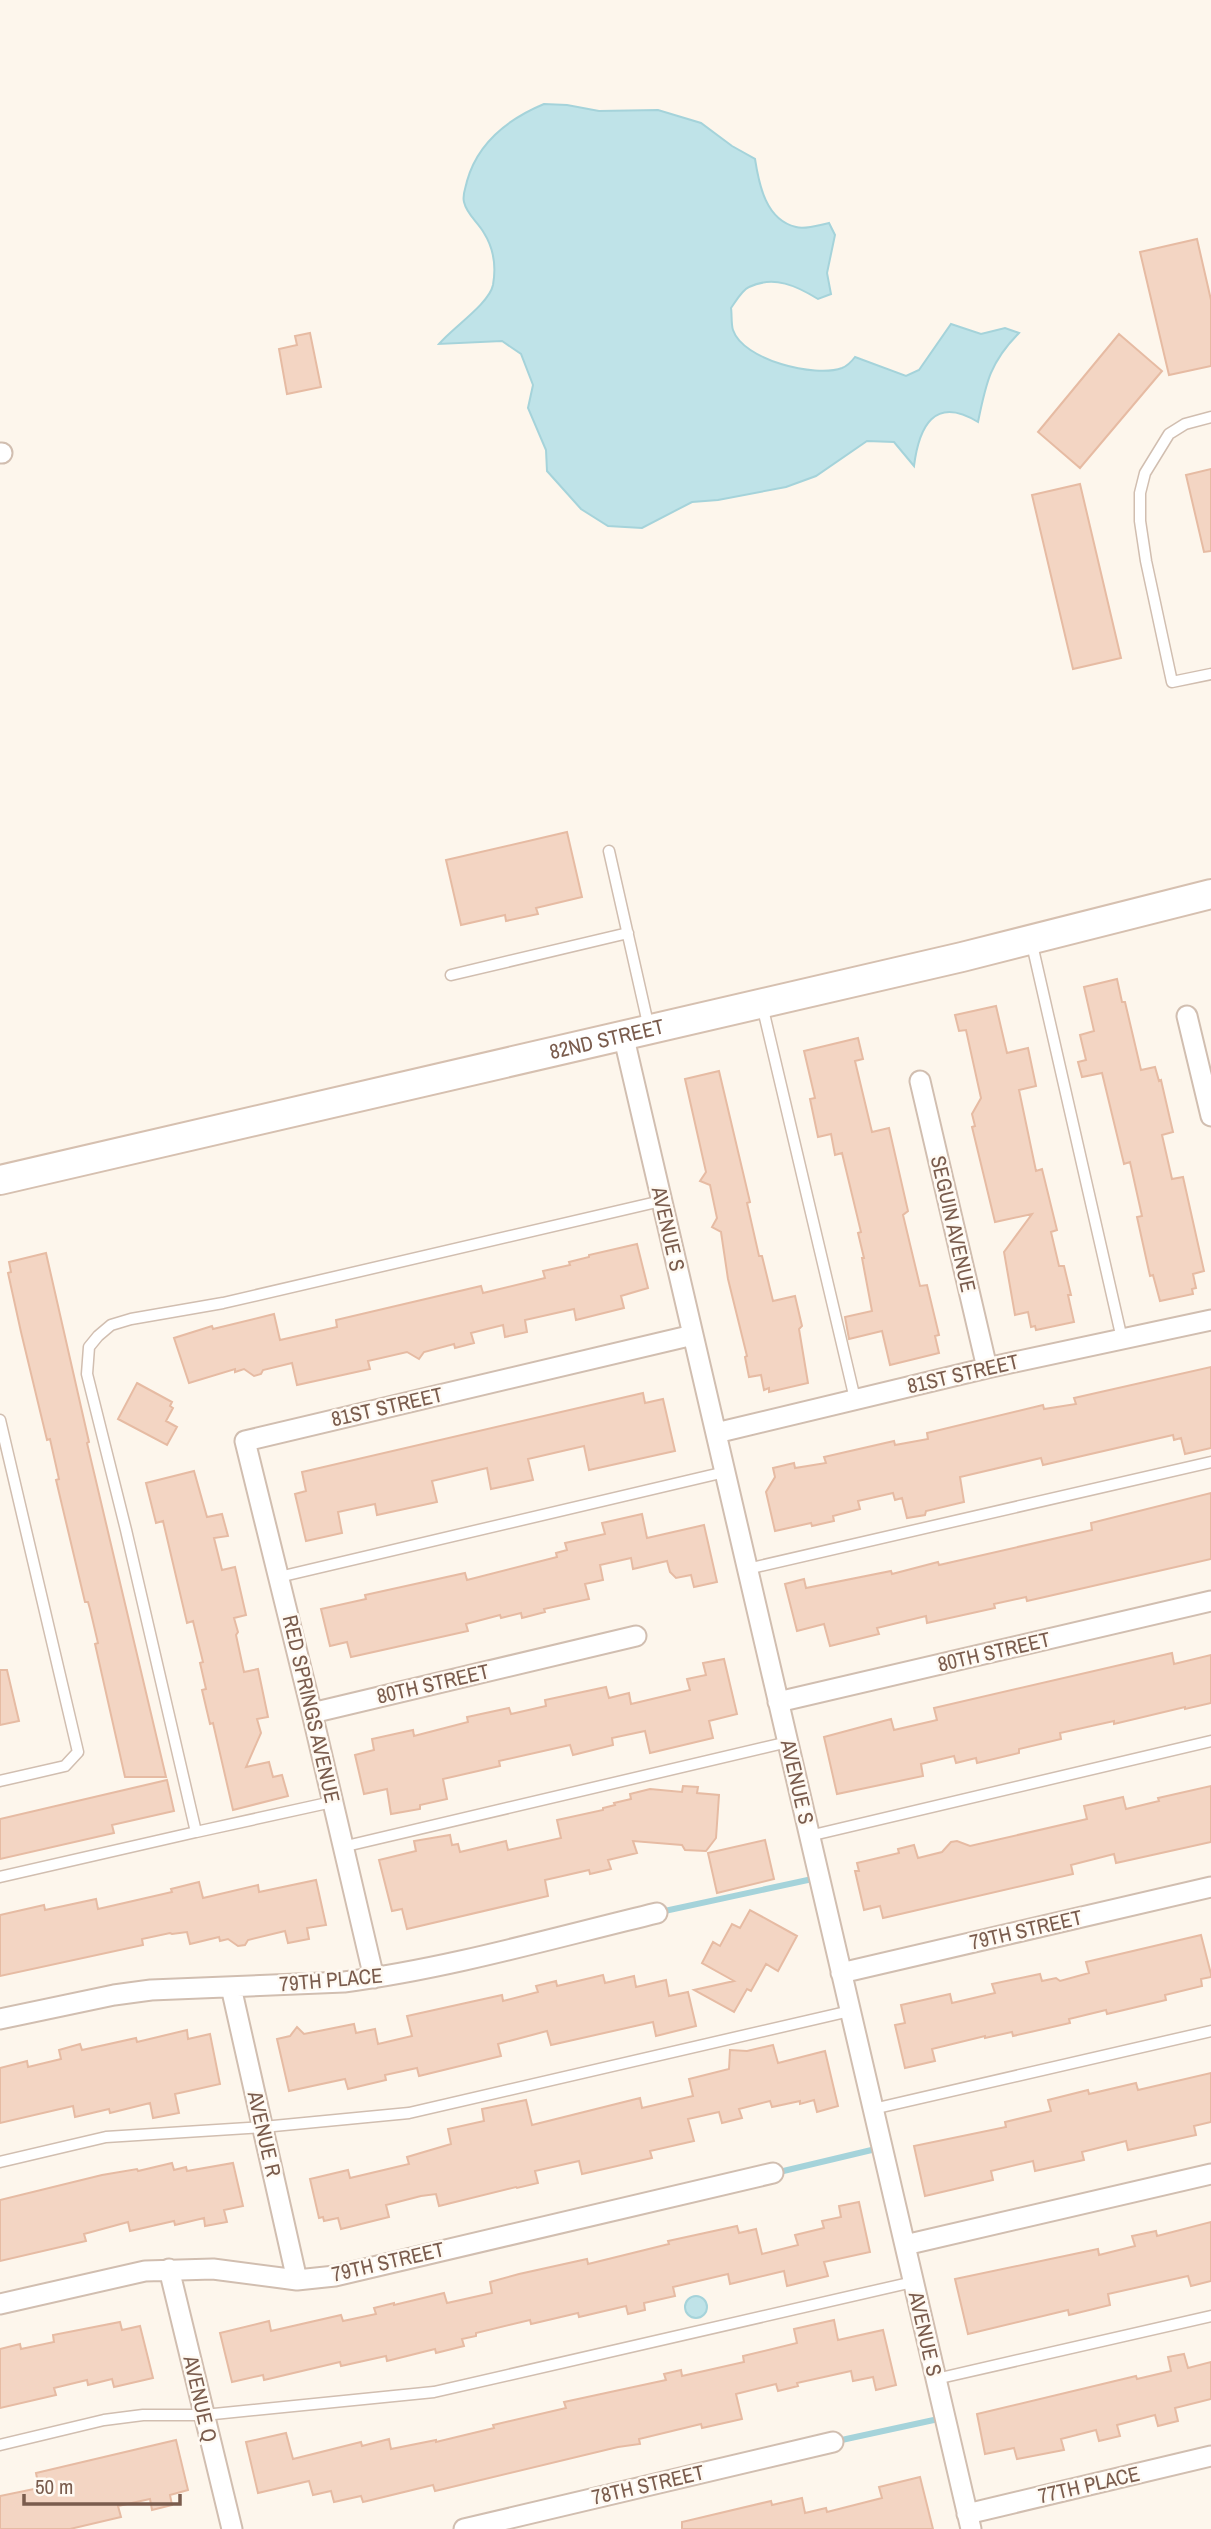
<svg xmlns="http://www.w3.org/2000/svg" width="1211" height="2529" viewBox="0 0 1211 2529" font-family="'Archivo Narrow',sans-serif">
<rect width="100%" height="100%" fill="#fdf6ec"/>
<path fill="#bfe3e8" stroke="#a5d3da" stroke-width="2" d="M544,104L567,105L599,111L658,110L701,123L732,146L755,159C759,185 766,220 796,227C805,230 819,225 829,223L835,235L827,273L831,294L818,299C797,286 774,275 749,287C742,290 736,301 731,308C732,314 731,324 733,330C743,360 815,378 842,368C847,366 852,361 855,357L906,376L919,370L951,324L981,334L1005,328L1019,333C990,362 986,383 978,422C934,395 919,427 914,466L894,442L867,441L816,476L786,487L718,500L692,502L642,528L608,526L581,509L547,471L546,450L528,408L533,385L521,354L502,341L439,344C452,328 489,304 493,285C496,268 494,249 484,233C478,222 467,215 464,202C462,195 466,187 467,181C478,142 508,119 544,104Z
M685 2307a11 11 0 1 1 22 0a11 11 0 1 1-22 0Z"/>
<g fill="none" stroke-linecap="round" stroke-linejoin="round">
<path stroke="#a5d3da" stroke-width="6" d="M660,1912L817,1878
M775,2173L880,2148
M837,2441L943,2418"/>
</g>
<path fill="#f3d5c3" stroke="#e6bba3" stroke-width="2" d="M1197,239L1211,300V366L1169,375L1140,252Z
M310,333L321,387L287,394L279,349L297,345L295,336Z
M1119,334L1162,371L1080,468L1038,432Z
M1211,469V551L1204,552L1186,475Z
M1080,484L1121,658L1073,669L1032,495Z
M567,832L582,897L536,908L538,914L506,921L505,915L461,925L446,860Z
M1117,979L1122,1002H1125L1141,1070L1155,1067L1159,1081L1161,1080L1173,1132L1162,1135L1172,1179L1183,1177L1204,1271L1193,1274L1196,1288L1192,1289L1193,1294L1160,1301L1153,1275L1150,1276L1137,1217L1142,1216L1130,1162L1124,1164L1102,1073L1082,1077L1078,1062L1086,1060L1080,1035L1094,1031L1084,987Z
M996,1006L1007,1053L1028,1048L1036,1086L1019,1090L1036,1171L1042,1169L1057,1230L1051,1232L1059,1266H1064L1071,1295H1068L1074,1322L1036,1330L1035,1326L1031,1327L1028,1312L1015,1315L1004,1252L1032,1214L995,1222L972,1127L975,1126L972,1114L981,1098L966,1030L959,1031L955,1015Z
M858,1038L863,1059L855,1061L872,1132L889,1128L908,1211L903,1215L920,1286L927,1285L939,1335L935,1336L939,1353L890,1365L882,1331L849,1339L845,1317L872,1311L862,1258H864L858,1233L861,1232L842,1153L835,1155L831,1134L818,1137L810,1099L815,1098L804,1051Z
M719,1071L750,1202L747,1203L759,1256H762L773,1301L795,1296L802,1326L799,1329L808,1383L769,1392V1388L764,1390L761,1375L749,1377L745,1357L747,1356L728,1279L721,1232L712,1227L717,1218L710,1185L700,1181L706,1172L685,1079Z
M637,1244L648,1288L621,1296L624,1308L576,1320L574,1309L525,1320L527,1332L505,1337L503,1325L471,1333L474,1343L455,1348L454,1344L424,1352L419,1359L407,1352L368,1361L370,1369L297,1385L292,1363L263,1370L261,1374L254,1376L244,1369L235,1372V1369L189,1383L174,1338L212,1326L213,1329L274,1314L280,1340L337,1327L336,1320L481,1286L483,1293L545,1278L543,1271L570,1265L569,1262L589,1257V1255Z
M46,1253L89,1442L87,1443L166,1777H125L95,1644L98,1643L90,1609L88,1602H85L56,1480L59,1479L50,1439L47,1440L21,1332L8,1273L11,1272L9,1262Z
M1211,1367V1448L1185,1454L1181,1438L1174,1440L1173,1435L1043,1465L1041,1458L960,1477L964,1502L926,1511L925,1515L907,1518L902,1498L895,1500L893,1493L858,1501L860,1509L833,1516L834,1521L812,1526L811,1523L775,1531L766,1492L775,1477L773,1468L794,1463L795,1468L826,1463L824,1457L894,1441L895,1445L928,1439L927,1433L1043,1405L1044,1409L1076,1404L1074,1398Z
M137,1383L172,1402L170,1406L173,1408L166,1421L177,1427L167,1445L118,1419Z
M643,1393L645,1403L663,1399L675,1451L589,1470L584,1446L528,1459L533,1480L491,1489L487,1468L432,1481L437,1502L377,1515L375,1504L338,1512L342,1533L306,1541L295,1494L306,1491L302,1472Z
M194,1471L207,1517L222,1514L228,1536L214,1538L222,1570L235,1567L246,1615L234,1618L238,1632L236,1635L244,1672L258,1669L268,1717L257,1719L261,1733L246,1767L269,1762L273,1777L282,1775L288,1796L233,1810L213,1723L210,1724L202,1690L206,1689L200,1663L203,1662L193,1621L187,1623L163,1521L156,1523L146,1483Z
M1211,1493V1559L1027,1601L1026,1597L994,1604L995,1608L927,1623L926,1616L877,1628L879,1634L830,1646L824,1624L797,1631L785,1584L804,1579L806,1588L891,1571L892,1574L938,1562L939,1565L1092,1530L1091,1523Z
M642,1514L647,1538L704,1525L717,1582L694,1587L691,1575L676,1578L670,1572L667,1561L633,1569L631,1558L600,1565L603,1580L585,1584L589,1599L544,1609L545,1612L522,1618L521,1613L501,1618L500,1615L466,1624L468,1631L351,1657L347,1642L330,1646L321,1609L366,1599L365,1595L465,1573L467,1580L557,1557L556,1553L567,1550L565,1543L605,1534L602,1523Z
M1172,1653L1174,1664L1211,1655V1703L1185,1709V1707L1114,1724V1721L1060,1733L1061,1739L1019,1749V1753L977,1763L976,1758L956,1763L954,1756L921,1764L923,1776L837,1794L824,1737L891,1719L894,1730L937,1720L934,1708Z
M724,1659L737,1714L709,1721L713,1738L650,1753L645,1731L612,1738L613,1745L573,1755L570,1745L499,1761L500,1766L443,1779L447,1799L420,1805V1809L391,1814L387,1789L364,1794L355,1755L374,1750L372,1739L413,1730L414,1736L468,1722L467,1717L509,1708L511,1714L546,1706L545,1700L606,1687L609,1698L629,1693L631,1704L690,1690L687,1679L706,1675L703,1663Z
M0,1670H7L19,1721L0,1725Z
M167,1780L174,1811L112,1825L114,1833L0,1859V1819Z
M683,1786L698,1787L697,1793L719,1795L716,1838L706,1851L685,1850L682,1845L633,1841L637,1853L608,1860L611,1869L590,1874L589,1870L545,1880L548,1896L407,1929L402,1909L392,1911L379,1860L416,1851L414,1841L450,1835L452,1845L458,1844L460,1852L506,1841L508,1850L561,1838L557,1820L603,1810V1808L615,1805L614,1803L631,1799L630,1794L650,1789L682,1792Z
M1211,1786V1842L1116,1863L1114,1854L1071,1865L1073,1874L883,1918L880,1906L864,1910L855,1871H859L857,1863L899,1853L898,1849L914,1845L918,1858L942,1852L951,1842L957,1841L970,1846L1087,1819L1084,1806L1123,1797L1126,1809L1159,1801L1158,1798Z
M765,1840L774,1879L717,1893L708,1853Z
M316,1880L326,1925L307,1928L309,1939L288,1943L285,1931L248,1940L245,1945L238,1946L228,1939L220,1941L219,1937L190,1944L187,1932L172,1934L170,1933L142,1939L143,1945L0,1976V1915L44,1905L45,1910L96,1899L98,1909L172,1892L171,1889L199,1882L203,1898L258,1885L259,1892Z
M750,1910L797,1936L778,1971L766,1964L751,1991L747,1989L734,2012L694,1990L734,1981L702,1963L713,1942L720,1946L732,1924L740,1928Z
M1201,1935L1211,1974V1977L1201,1979L1202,1986L1165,1995L1166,2000L1107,2014L1106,2010L1069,2019L1070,2023L1013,2036L1012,2032L985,2038V2036L932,2049L935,2061L905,2068L895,2025L905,2023L901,2005L950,1994L952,2003L995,1993L992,1984L1040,1974L1042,1981L1056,1978L1060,1981L1089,1973L1086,1962Z
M603,1975L605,1983L634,1976L636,1987L666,1980L669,1996L688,1992L696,2026L656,2036L653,2022L551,2045L547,2031L498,2044L501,2056L419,2076L417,2068L385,2075L386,2080L348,2089L345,2079L289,2091L277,2039L290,2036L297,2027L304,2034L354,2024L356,2033L375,2029L378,2044L412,2036L407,2016L502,1995L503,2001L538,1992L536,1986L556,1981L557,1986Z
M187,2030L188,2039L210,2034L220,2084L175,2094L179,2113L153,2118L150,2103L110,2113L109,2109L75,2117L73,2106L0,2123V2068L27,2061L28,2067L61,2059L59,2050L80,2044L82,2050L136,2038L137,2042Z
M773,2045L778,2063L825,2051L838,2106L817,2112L814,2100L800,2104V2101L772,2107L770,2101L739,2109L742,2118L722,2123L719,2112L688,2119L694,2141L650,2151L652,2158L582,2174L579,2161L535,2171L538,2183L517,2188L516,2187L439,2206L436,2194L421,2196L386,2205L389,2217L341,2229L338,2218L324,2221L323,2217L319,2218L310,2179L348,2170L350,2178L409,2164L407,2157L451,2144L448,2129L484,2121L482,2109L526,2100L532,2125L640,2098L642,2108L693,2096L689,2079L729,2069L730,2050L747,2051Z
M1211,2073V2122L1194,2126L1196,2135L1128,2150L1126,2141L1082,2152L1084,2160L1035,2171L1033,2161L991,2171L993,2180L925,2196L914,2146L1006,2127L1005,2122L1051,2111L1048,2100L1088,2090L1089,2094L1136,2083L1138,2090Z
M172,2163L174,2170L186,2167L187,2171L233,2163L243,2206L224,2210L227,2222L205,2226L204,2218L175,2225L174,2221L130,2231L128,2222L84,2234L86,2241L0,2261V2200L102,2175L137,2169L138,2171Z
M859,2202L870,2252L824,2262L828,2276L787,2286L784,2271L730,2284L728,2274L673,2287L675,2296L644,2303L645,2310L628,2314L626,2306L579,2317L578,2313L531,2324L530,2320L476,2333V2336L462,2339L464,2346L436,2353L435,2349L387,2361L386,2356L341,2366L340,2362L264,2380L263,2375L232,2382L220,2333L269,2321L271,2331L341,2315L343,2321L376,2314L374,2308L394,2303V2305L444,2293L447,2303L492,2293L490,2282L519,2274L587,2259L588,2264L669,2244L668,2241L737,2226L739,2233L756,2229L762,2254L798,2245L795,2235L824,2228L822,2221L841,2217L839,2206Z
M1211,2222V2281L1191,2286L1188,2276L1108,2294L1110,2305L1069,2315L1068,2310L968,2334L955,2279L1098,2249L1099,2255L1135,2246L1132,2236L1156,2231L1157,2236Z
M834,2320L838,2340L883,2330L896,2385L876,2390L873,2377L853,2381L851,2371L797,2383L798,2386L778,2391L776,2384L736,2394L742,2419L702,2428L701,2424L639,2439L640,2444L618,2447L435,2491L433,2485L363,2502L361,2496L334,2502L331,2491L313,2495L309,2481L258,2493L246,2442L286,2433L293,2459L361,2442L362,2446L389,2439L391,2449L436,2440V2442L494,2428L493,2425L566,2408L564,2402L666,2380L664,2374L681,2370L682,2376L744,2362L743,2356L797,2343L794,2329Z
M120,2322L122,2330L140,2326L153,2378L114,2387L112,2379L88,2385L87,2380L54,2388L56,2395L0,2408V2349L20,2344L21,2349L54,2342L53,2335Z
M1184,2354L1188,2368L1211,2362V2399L1175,2408L1178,2421L1158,2426L1155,2415L1117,2425L1120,2436L1099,2441L1096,2430L1061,2439L1064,2450L1017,2459L1014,2448L985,2454L977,2414L1136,2376L1137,2379L1171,2371L1168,2357Z
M176,2440L188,2490L170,2495L172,2505L152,2510L150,2499L118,2506L121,2517L70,2529H0V2496L39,2488L36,2473Z
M920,2477L933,2529H682V2522L771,2501L772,2505L802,2498L805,2513L826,2508L827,2512L882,2498L879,2487Z"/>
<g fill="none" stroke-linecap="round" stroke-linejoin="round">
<defs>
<path id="service" d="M1211,417L1185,424L1169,434L1145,473L1140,493V521L1146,561L1172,682L1211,674
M609,851L649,1028
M1031,940L1122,1339
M451,975L628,933
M762,1005L855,1399
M0,1420L78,1752L65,1766L0,1781
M747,1569L1211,1462
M279,1577L725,1472
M332,1802L196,1832L126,1530L87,1374L89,1347L98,1336L111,1325L131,1319L223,1303L661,1201
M809,1836L1211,1741
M342,1847L788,1742
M0,1877L196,1832
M873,2109L1211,2031
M0,2162L106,2137L263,2127L409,2113L850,2011
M936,2379L1211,2316
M0,2445L104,2420L143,2415H204L434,2392L913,2282"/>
<path id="minor" d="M0,453H2
M1187,1016L1211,1116
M623,1034L971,2529
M920,1081L987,1368
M716,1433L987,1368L1211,1320
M778,1702L1211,1601
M312,1713L636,1636
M841,1973L1211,1887
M374,1978L312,1713L245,1441L693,1335
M231,1987L297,2280
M0,2019L114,1995L151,1990L344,1982C450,1968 553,1938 657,1913
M905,2245L1211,2174
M169,2269L232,2529
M0,2304L145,2271L213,2269L297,2280L335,2276L773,2173
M967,2514L1211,2456
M464,2529L833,2442"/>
<g id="secondary">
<path id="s1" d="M0,1180L962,957L1211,894"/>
</g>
</defs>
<use href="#service" stroke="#d1beb0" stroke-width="13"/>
<use href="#minor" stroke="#d1beb0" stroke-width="23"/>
<use href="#secondary" stroke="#d6c0b0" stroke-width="32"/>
<use href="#service" stroke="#fff" stroke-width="10"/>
<use href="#minor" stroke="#fff" stroke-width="19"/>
<use href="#secondary" stroke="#fff" stroke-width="28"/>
</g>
<g text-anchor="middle" stroke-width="5" stroke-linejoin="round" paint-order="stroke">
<g font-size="21" fill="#7a5c4d" stroke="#fffaf3">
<text dy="7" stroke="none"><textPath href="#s1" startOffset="623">82ND STREET</textPath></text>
<text transform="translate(953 1224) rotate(77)" y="7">SEGUIN AVENUE</text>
<text transform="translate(668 1229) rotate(77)" y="7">AVENUE S</text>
<text transform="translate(963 1374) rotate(-13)" y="7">81ST STREET</text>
<text transform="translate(387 1407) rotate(-13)" y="7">81ST STREET</text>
<text transform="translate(994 1652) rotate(-13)" y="7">80TH STREET</text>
<text transform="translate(433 1684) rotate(-13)" y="7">80TH STREET</text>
<text transform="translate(311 1709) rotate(77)" y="7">RED SPRINGS AVENUE</text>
<text transform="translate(797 1782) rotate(77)" y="7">AVENUE S</text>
<text transform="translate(1026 1930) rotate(-13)" y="7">79TH STREET</text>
<text transform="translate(331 1980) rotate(-5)" y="7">79TH PLACE</text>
<text transform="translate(264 2134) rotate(77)" y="7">AVENUE R</text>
<text transform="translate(388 2262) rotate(-13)" y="7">79TH STREET</text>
<text transform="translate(925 2334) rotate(77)" y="7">AVENUE S</text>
<text transform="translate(200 2399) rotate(77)" y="7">AVENUE Q</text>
<text transform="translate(648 2485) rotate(-13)" y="7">78TH STREET</text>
<text transform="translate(1089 2485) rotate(-13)" y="7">77TH PLACE</text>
</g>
</g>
<path d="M24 2494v10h156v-10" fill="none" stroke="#7a5c4d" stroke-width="3.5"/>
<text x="35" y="2494" font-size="21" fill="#7a5c4d" stroke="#fffaf3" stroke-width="5" paint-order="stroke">50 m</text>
</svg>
